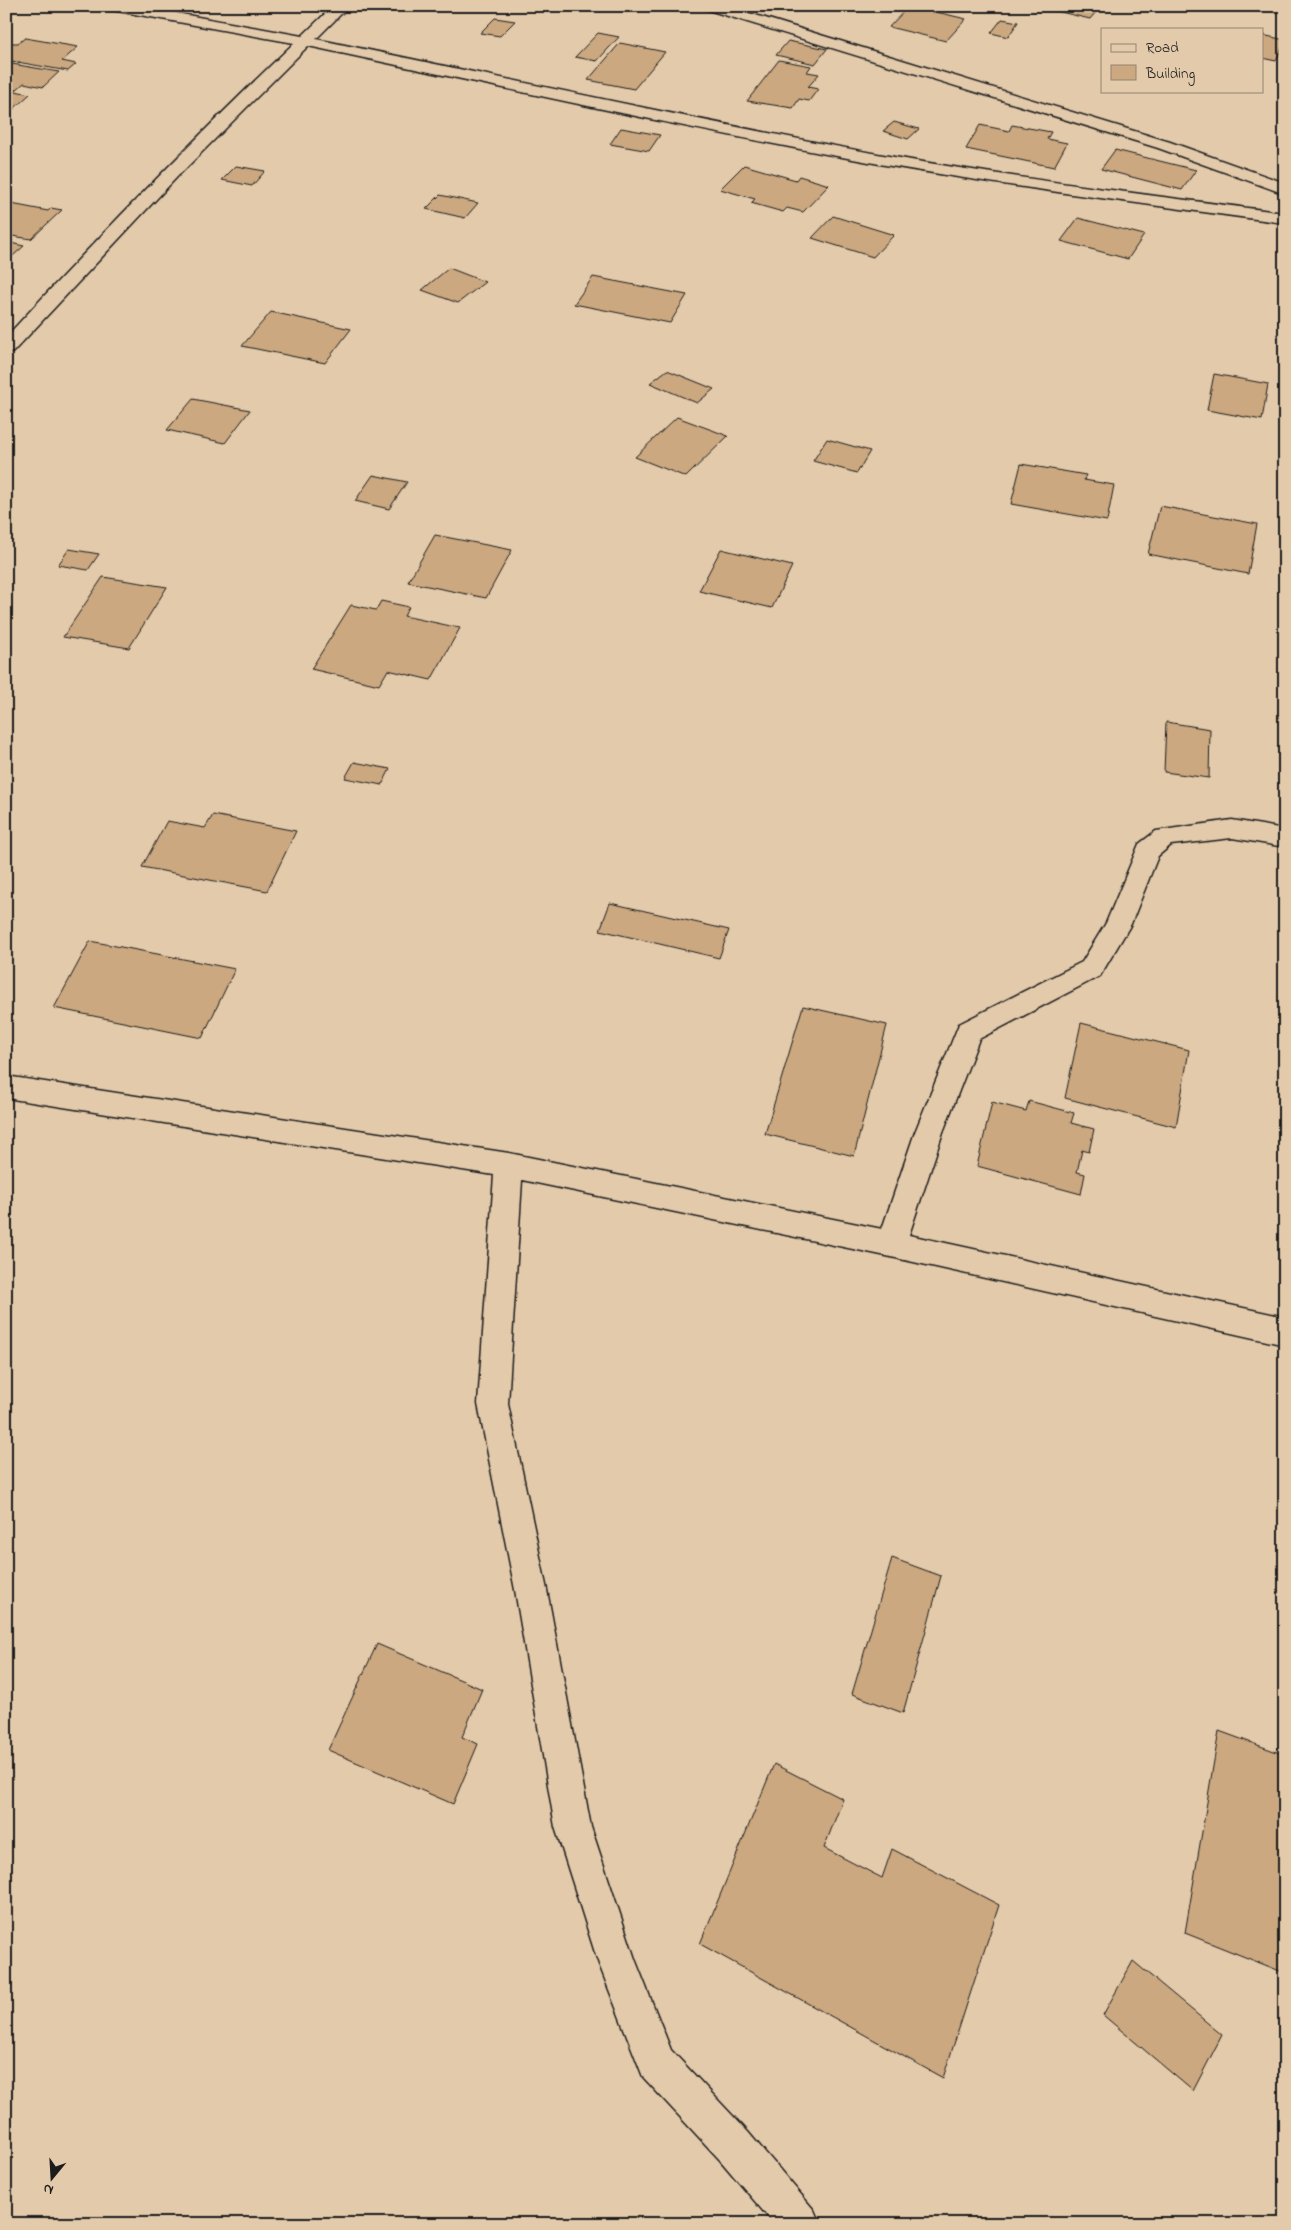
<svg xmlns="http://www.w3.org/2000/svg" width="1291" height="2230" viewBox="0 0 1291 2230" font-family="'Indie Flower',sans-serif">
<rect width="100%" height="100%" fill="#e3caab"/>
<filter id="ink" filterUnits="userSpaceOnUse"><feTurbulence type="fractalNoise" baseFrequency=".02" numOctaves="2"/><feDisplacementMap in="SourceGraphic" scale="10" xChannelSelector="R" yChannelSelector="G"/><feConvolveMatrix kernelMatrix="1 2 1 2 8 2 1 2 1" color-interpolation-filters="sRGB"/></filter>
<g filter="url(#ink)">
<path fill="#cba87f" stroke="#1c1c1c" d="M909,6H911L966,19L946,41L889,27Z
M1035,6H1101L1090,19Z
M495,18L515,21L500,36L480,33Z
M1002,19L1018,22L1008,37L991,33Z
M598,33L619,37L597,61L575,57Z
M1262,35L1285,40L1276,61L1262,58Z
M25,38L78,47L62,61L76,64L68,71L6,60V43H18Z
M788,41L827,49L815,64L776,55Z
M620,43L665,52L634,89L588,80Z
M779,60L811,66L807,72L819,74L808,87L818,89L809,101L799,99L793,108L747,101Z
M6,63L59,72L43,87L24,83L15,91L30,94L9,113H6Z
M894,122L919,129L908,139L883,131Z
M980,125L1009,131L1012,125L1051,132L1047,139L1067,143L1054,167L966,149Z
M621,128L660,135L649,151L610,144Z
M1115,150L1196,170L1182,190L1101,169Z
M744,165L796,180L799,176L829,185L803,212L787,208L783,212L751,203L755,199L720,189Z
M236,166L265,171L252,186L222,180Z
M440,195L478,203L465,218L426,209Z
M6,203L48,211L51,208L62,210L31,239L6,235Z
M833,216L894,235L873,257L812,238Z
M1078,218L1144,235L1128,259L1061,241Z
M6,242L24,246L6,262Z
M449,268L485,282L458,303L422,290Z
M593,277L687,295L670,323L574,304Z
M271,312L351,329L325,363L242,346Z
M667,370L714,389L697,403L650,383Z
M1214,374L1268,384L1262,420L1207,410Z
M193,399L250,410L225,443L167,430Z
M677,417L728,436L686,477L635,457Z
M827,439L870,451L857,473L813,461Z
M1021,464L1086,475L1084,480L1114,485L1107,521L1011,504Z
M373,475L407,482L389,509L355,501Z
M1160,506L1257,524L1248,574L1148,554Z
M435,535L512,550L486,598L408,582Z
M69,549L99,554L88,570L58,565Z
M721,549L792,566L772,608L699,591Z
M103,577L167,587L129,648L63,637Z
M381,601L409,607L404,616L460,628L431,680L388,670L379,685L311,669L351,605L376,610Z
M1166,722L1210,729L1209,778L1164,772Z
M354,762L390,769L382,785L345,778Z
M213,815L296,831L267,891L142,867L167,821L205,828Z
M610,903L729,930L719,958L600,930Z
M90,941L235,969L202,1038L54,1008Z
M803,1006L887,1025L854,1156L765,1134Z
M1081,1023L1189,1050L1176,1127L1065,1098Z
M1029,1101L1074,1113L1071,1123L1094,1129L1089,1152L1082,1150L1077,1172L1085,1174L1081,1194L977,1166L992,1102L1026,1111Z
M892,1558L941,1576L903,1713L852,1694Z
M377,1644L482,1689L462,1737L478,1744L453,1804L328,1750Z
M1219,1731L1285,1755V1973L1185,1933Z
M774,1764L843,1799L824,1848L882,1878L892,1849L999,1905L943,2078L700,1944Z
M1133,1961L1222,2035L1193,2091L1103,2015Z
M6,2214L19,2224H6Z"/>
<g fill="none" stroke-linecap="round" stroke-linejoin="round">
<defs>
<path id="street" d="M105,6H138L302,36L333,6H349L316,39C505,78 693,120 883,155C1016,179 1151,195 1285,213V223C1151,205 1018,188 885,165C692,130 500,87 308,46L177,177L13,352L6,354V337C99,236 195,138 294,43L112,10Z
M703,6H726L1170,142L1285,183V194L1158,148L705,9Z
M1232,820L1285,829V847L1232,838L1171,845L1158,856L1131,924L1100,976L979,1039L943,1132L909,1235L1285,1317V1345L891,1257L522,1180L508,1404L547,1590L591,1827L635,1959L671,2050L748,2132L814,2210L820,2224H774L720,2160L643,2077L597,1959L555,1827L515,1590L478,1404L494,1175L6,1098V1076L509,1153L882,1229L915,1132L959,1024L1082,962L1106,923L1139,844L1156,831Z"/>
</defs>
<use href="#street" stroke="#1c1c1c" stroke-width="3"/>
<use href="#street" fill="#e3caab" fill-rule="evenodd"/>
</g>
</g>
<rect width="1291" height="2230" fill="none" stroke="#e3caab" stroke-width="25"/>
<rect x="12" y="12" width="1266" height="2205" fill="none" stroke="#1c1c1c" stroke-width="2" filter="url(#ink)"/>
<rect x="1101" y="28" width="162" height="65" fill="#e3caab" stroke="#938472"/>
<rect x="1111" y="44" width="25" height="8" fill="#e3caab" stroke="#938472"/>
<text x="1146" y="52" font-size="15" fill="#1c1c1c">Road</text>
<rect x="1111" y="65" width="25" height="15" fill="#cba87f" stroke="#938472"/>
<text x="1146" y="78" font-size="15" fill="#1c1c1c">Building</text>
<g transform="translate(52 2178) rotate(198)" stroke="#e3caab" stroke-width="4" paint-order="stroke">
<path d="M0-4L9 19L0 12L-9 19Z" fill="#1c1c1c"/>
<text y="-8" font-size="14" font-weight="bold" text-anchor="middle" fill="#1c1c1c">N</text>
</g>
</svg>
